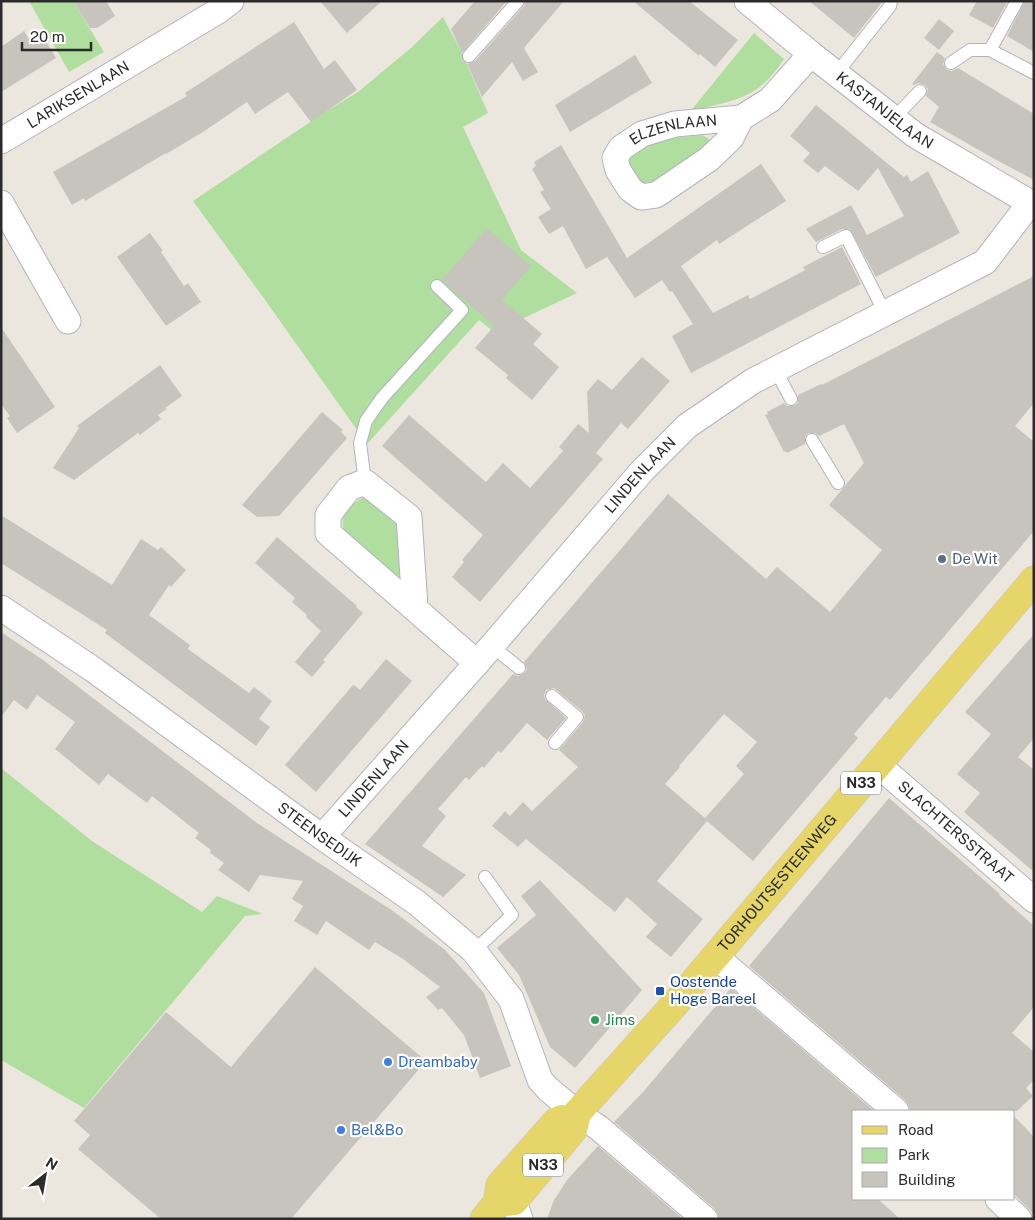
<svg xmlns="http://www.w3.org/2000/svg" width="1035" height="1220" viewBox="0 0 1035 1220" font-family="'Public Sans',sans-serif">
<rect width="100%" height="100%" fill="#ece7de"/>
<path fill="#afde9f" d="M29,1H73L104,52L69,72Z
M443,17L461,51L488,113L463,127L521,250L577,293L494,332L479,320L367,444L263,297L193,201L325,112L358,92L412,47Z
M754,33L784,59C754,104 735,97 689,113Z
M702,135L709,139V144L655,183C637,186 636,177 627,164L629,153L650,140Z
M362,498C376,500 390,512 397,524L401,575L400,578H397L346,534C337,518 347,507 362,498Z
M1,768L92,841L202,912L217,896L263,914L245,916L84,1108L1,1060Z"/>
<path fill="#c7c4be" fill-rule="evenodd" d="M73,1H106L115,16L97,28H90Z
M320,1H382L347,33Z
M475,1H507L462,53L451,29Z
M526,1H564L524,48L538,72L523,81L512,62L482,97L467,64L475,61L524,6Z
M633,1H689L738,40L715,67L700,54L699,56Z
M809,1H883L854,38Z
M977,1H1008L993,28L969,15Z
M1025,1H1034V52L1007,36Z
M939,19L954,31L939,50L924,38Z
M294,22L324,69L335,60L357,90L311,122L288,92L255,114L247,102L203,132L166,154V153L85,201L84,198L72,205L53,172L187,96L185,93Z
M24,31L33,45L44,38L56,58L1,92V47Z
M937,52L945,58L943,64L947,70L952,71L958,68L1034,114V180L991,157L930,122L939,107L926,96L928,89L925,85L918,83L914,85L912,84Z
M635,55L652,83L570,132L555,105Z
M816,105L904,177L907,175L911,182L928,171L960,233L876,277L850,229H842L816,242L806,229L851,205L867,235L904,216L878,168L858,191L825,166L818,173L803,161L810,153L790,136Z
M561,145L627,258L761,164L786,201L719,244L717,240L681,266L713,313L748,295L750,299L796,275L805,270L803,267L842,247L861,284L691,373L672,336L693,324L672,291L670,292L662,280L635,298L607,257L586,269L563,226L549,234L538,217L551,209L540,192L544,190L532,169L536,166L534,162Z
M487,228L531,266L502,300L542,334L533,344L559,367L532,400L506,378L508,375L475,348L494,326L442,280Z
M150,233L163,251L161,252L184,286L188,283L201,302L166,326L117,257Z
M1034,276V403L1015,426L1034,442V531L890,700L886,697L854,734L858,738L753,861L707,821L657,881L703,919L671,957L646,937L657,924L627,897L615,912L526,839L518,847L492,826L505,811L510,816L523,802L532,811L578,767L559,750L583,722L585,715L582,711L554,688L546,690L544,695L545,699L566,718L547,740L527,723L501,753L498,751L484,768L482,766L469,780L466,777L438,809L446,816L422,846L466,875L443,897L365,844L513,674L518,676L525,673L527,669L524,662L668,494L766,579L777,567L830,612L882,550L829,505L864,463L844,424L819,436L815,433H808L805,437V444L787,453L785,451L784,452L765,415L768,414L767,412L784,403L787,406H794L798,403V395L821,384L822,385ZM724,714L757,742L736,766L744,774L705,818L665,784L680,767L679,766Z
M1,327L55,407L17,433L7,418L10,416L1,404Z
M642,357L670,381L628,429L621,423L596,453L603,459L480,602L452,577L464,562L462,560L483,535L382,446L409,415L486,482L503,463L530,488L563,451L559,447L578,424L589,433L587,392L598,379L612,390Z
M160,365L182,396L165,408L167,409L158,415L161,419L140,435L138,433L74,480L53,468L79,428L77,426Z
M322,412L343,430L341,432L347,438L279,516L257,517L242,505Z
M1,515L112,585L141,539L158,550L161,547L186,570L171,587L169,585L149,615L190,645L188,649L249,693L254,687L272,701L259,719L270,727L256,746L105,633L107,630L1,563Z
M277,537L357,606L356,607L363,613L323,660L325,662L312,677L295,662L321,631L306,617L307,615L292,602L295,598L255,563Z
M1,632L43,660L257,823L393,911L445,950L484,993L511,1066L480,1078L464,1035L442,1008L438,1010L426,997L440,987L403,959L375,942L369,950L326,921L317,935L294,921L303,906L292,899L303,881L260,875L249,892L218,870L224,863L210,853L211,850L195,838L199,833L152,796L147,803L108,774L99,785L55,749L75,722L37,695L27,710L14,700L1,717Z
M1034,634V738L1018,757L1034,770V872L964,812L980,793L957,774L991,734L965,712Z
M386,659L412,681L316,792L285,765L352,686L354,685L360,690Z
M889,798L1000,894L999,895L1034,926V1007L1012,1033L1034,1052V1080L1026,1088L1033,1096L1017,1111H910L909,1106L905,1100L749,966Z
M540,880L642,990L575,1068L550,1047L519,975L497,948L536,915L521,896Z
M315,967L426,1061L291,1219H161L78,1149L90,1135L74,1121L166,1012L231,1067Z
M731,988L874,1111H854V1199H878L900,1219H719L718,1214L714,1208L614,1122L643,1092Z
M1014,1116L1034,1137V1216L1029,1209L1014,1194Z
M598,1146L683,1219H547L554,1200L567,1180Z"/>
<g fill="none" stroke-linecap="round" stroke-linejoin="round">
<defs>
<path id="service" d="M990,50L1017,1
M469,56L518,1
M951,63L970,50H990L1034,73
M836,74L890,6L891,1
M894,118L920,91
M823,247L846,236L885,313
M775,369L791,399
M812,440L838,483
M365,482L360,443L366,421L382,398L462,310L437,286
M492,646L519,668
M552,696L577,717L555,743
M474,951L512,915L485,877"/>
<g id="minor">
<path id="s1" d="M747,1L811,54L915,135L1034,205"/>
<path id="s2" d="M741,118L731,138L709,159L656,195L641,197L630,189L618,170L615,158L621,148L642,134L675,124L741,118L770,100L811,54"/>
<path id="s3" d="M1,141L218,11L231,1"/>
<path d="M1,203L68,321"/>
<path d="M415,607L409,517L365,482L349,488L328,515V533L477,663"/>
<path id="s4" d="M1,608L94,670L322,837L417,903L474,951L511,999L540,1080L548,1089L577,1113L599,1128L705,1219"/>
<path id="s5" d="M877,764L1034,900"/>
<path id="s6" d="M322,837L477,663L642,471L687,426L753,381L985,262L1030,203"/>
<path d="M715,956L896,1111"/>
<path d="M500,1185L514,1201L520,1219"/>
<path d="M998,1199L1019,1219"/>
</g>
<g id="primary">
<path id="s7" d="M497,1203L514,1201L573,1130L577,1113L675,1004L1034,580"/>
<path d="M484,1219L497,1203L500,1185L557,1121L562,1119"/>
</g>
</defs>
<use href="#service" stroke="#b2b3bd" stroke-width="14"/>
<use href="#minor" stroke="#b2b3bd" stroke-width="27"/>
<use href="#primary" stroke="#c8c8c8" stroke-width="29"/>
<use href="#service" stroke="#fff" stroke-width="12"/>
<use href="#minor" stroke="#fff" stroke-width="25"/>
<use href="#primary" stroke="#e6d569" stroke-width="28"/>
</g>
<circle fill="#5c6f8a" stroke="#fff" stroke-width="2" cx="942" cy="559" r="5"/>
<rect fill="#1a4fb4" stroke="#fff" stroke-width="2" x="655" y="986" width="10" height="10" rx="2.5"/>
<circle fill="#2e9e5b" stroke="#fff" stroke-width="2" cx="595" cy="1020" r="5"/>
<g fill="#3f7fe0" stroke="#fff" stroke-width="2">
<circle cx="388" cy="1062" r="5"/>
<circle cx="341" cy="1130" r="5"/>
</g>
<g text-anchor="middle" stroke-width="4.5" stroke-linejoin="round" paint-order="stroke">
<g fill="#fff" stroke="#6b6b6b" stroke-width="1">
<rect x="841" y="771.5" width="40" height="23" rx="4"/>
<rect x="523" y="1153.5" width="40" height="23" rx="4"/>
</g>
<g font-size="14" font-weight="bold" fill="#2b2b2b">
<text x="861" y="788">N33</text>
<text x="543" y="1170">N33</text>
</g>
<g font-size="15" fill="#2b2b2b" stroke="#fff">
<text dy="5" stroke="none"><textPath href="#s3" startOffset="90">LARIKSENLAAN</textPath></text>
<text dy="5" stroke="none"><textPath href="#s1" startOffset="176">KASTANJELAAN</textPath></text>
<text dy="5" stroke="none"><textPath href="#s2" startOffset="249">ELZENLAAN</textPath></text>
<text dy="5" stroke="none"><textPath href="#s6" startOffset="482">LINDENLAAN</textPath></text>
<text dy="5" stroke="none"><textPath href="#s6" startOffset="78">LINDENLAAN</textPath></text>
<text dy="5" stroke="none"><textPath href="#s5" startOffset="104">SLACHTERSSTRAAT</textPath></text>
<text dy="5" stroke="none"><textPath href="#s4" startOffset="391">STEENSEDIJK</textPath></text>
<text dy="5" stroke="none"><textPath href="#s7" startOffset="432">TORHOUTSESTEENWEG</textPath></text>
</g>
<g font-size="15" fill="#4e5e75" stroke="#fff" text-anchor="start">
<text x="952" y="564">De Wit</text>
</g>
<g font-size="15" fill="#164399" stroke="#fff" text-anchor="start">
<text x="670" y="987">Oostende<tspan x="670" dy="17">Hoge Bareel</tspan></text>
</g>
<g font-size="15" fill="#27864d" stroke="#fff" text-anchor="start">
<text x="605" y="1025">Jims</text>
</g>
<g font-size="15" fill="#366cbe" stroke="#fff" text-anchor="start">
<text x="398" y="1067">Dreambaby</text>
<text x="351" y="1135">Bel&amp;Bo</text>
</g>
</g>
<rect width="1035" height="1220" fill="none" stroke="#2b2b2b" stroke-width="5"/>
<rect x="852" y="1110" width="162" height="90" fill="#ffffff" stroke="#aaaaaa"/>
<rect x="862" y="1126" width="25" height="8" fill="#e6d569" stroke="#aaaaaa"/>
<text x="898" y="1135" font-size="15" fill="#2b2b2b">Road</text>
<rect x="862" y="1148" width="25" height="15" fill="#afde9f" stroke="#aaaaaa"/>
<text x="898" y="1160" font-size="15" fill="#2b2b2b">Park</text>
<rect x="862" y="1172" width="25" height="15" fill="#c7c4be" stroke="#aaaaaa"/>
<text x="898" y="1185" font-size="15" fill="#2b2b2b">Building</text>
<g transform="translate(45 1175) rotate(31)" stroke="#ffffff" stroke-width="4" paint-order="stroke">
<path d="M0-4L9 19L0 12L-9 19Z" fill="#2b2b2b"/>
<text y="-8" font-size="14" font-weight="bold" text-anchor="middle" fill="#2b2b2b">N</text>
</g>
<path d="M22 42v8h69v-8" fill="none" stroke="#2b2b2b" stroke-width="2.5"/>
<text x="30" y="42" font-size="15" fill="#2b2b2b" stroke="#ffffff" stroke-width="4" paint-order="stroke">20 m</text>
</svg>
